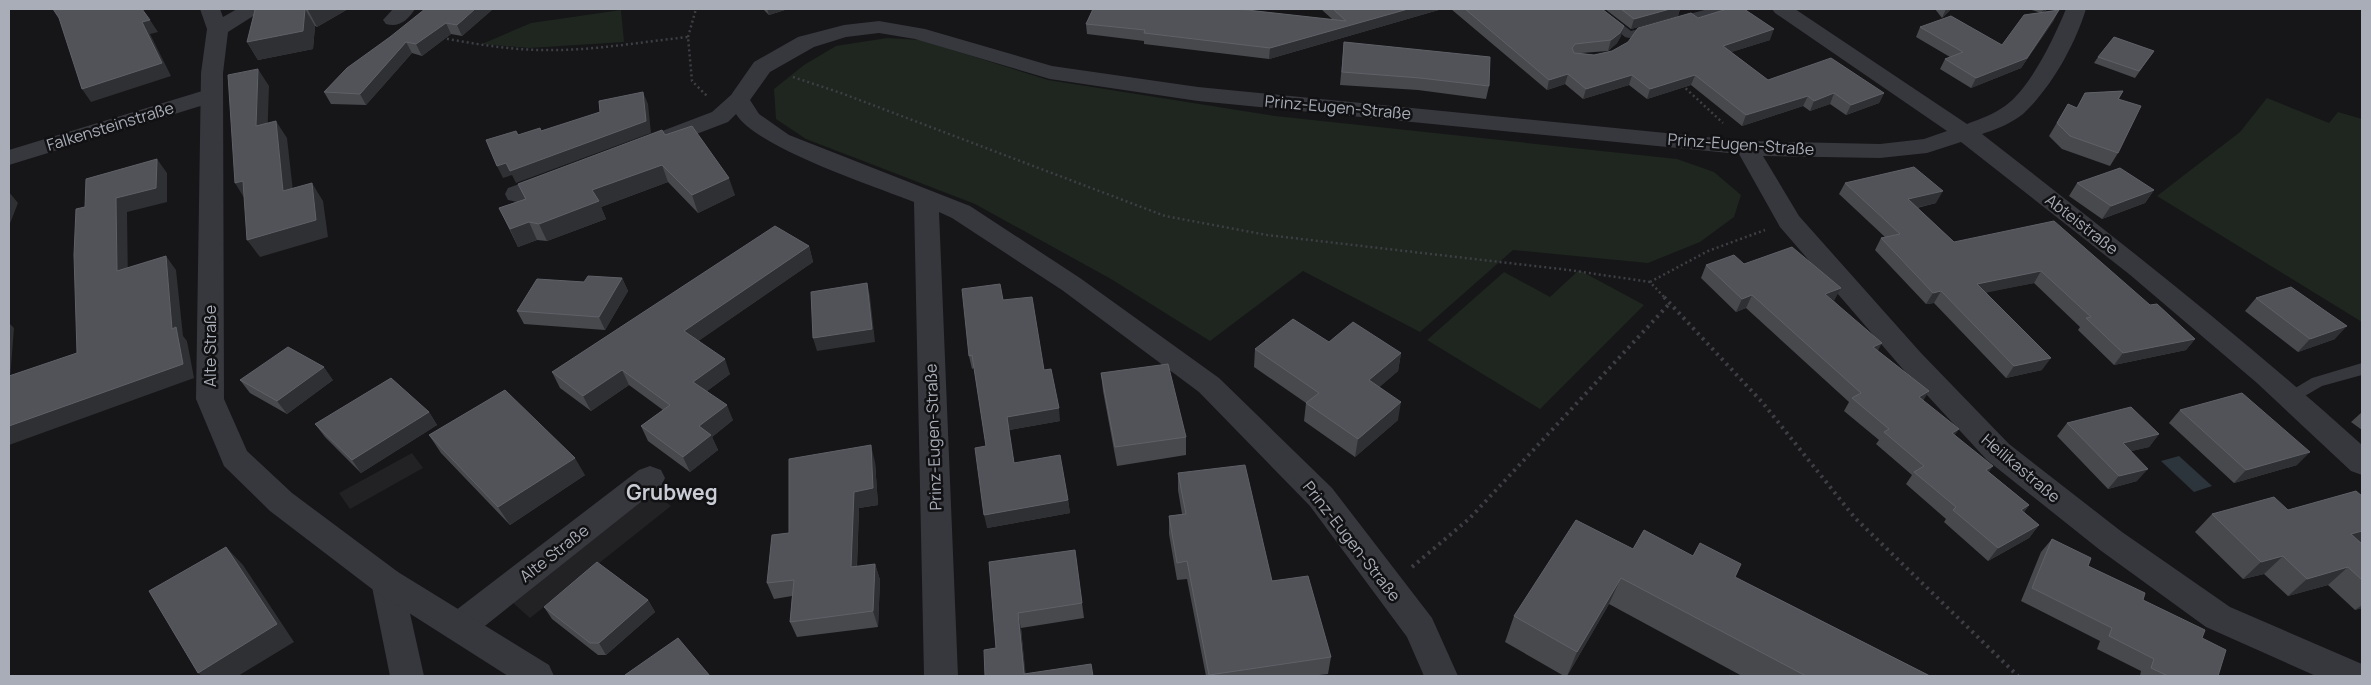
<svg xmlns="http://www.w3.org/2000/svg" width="2371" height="685" viewBox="0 0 2371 685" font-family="Manrope,sans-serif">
<rect width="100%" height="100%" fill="#161618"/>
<path fill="#222225" d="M412,453L423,468L350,509L339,493Z
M653,492L671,506L530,618L512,602Z"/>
<path fill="#1e261f" d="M621,10L624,42L529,48L482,44L531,23Z
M887,38L921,40L1048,80L1275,116L1677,159L1714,172L1741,195L1734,217L1700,242L1648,263L1513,250L1420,332L1303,271L1210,341L1111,279L975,204L806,139L776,119L774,89L804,65L836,46Z
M2267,98L2329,123L2338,112L2362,119V322L2157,196L2240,132Z
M1579,270L1644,305L1540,409L1427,340L1504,272L1550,297Z"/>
<path fill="#2c353c" d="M2179,456L2212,486L2194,492L2161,461Z"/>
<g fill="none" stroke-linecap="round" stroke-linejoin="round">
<path stroke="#3d3f44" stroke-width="2.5" stroke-dasharray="2 3" stroke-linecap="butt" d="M688,37L696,9
M442,38C476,44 510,50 544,50C592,51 640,42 688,37L692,81L708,97
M793,77L841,93L1165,216L1267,235L1569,270L1650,282L1665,298
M1682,85L1723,123
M1650,282L1708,251L1765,230"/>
<path stroke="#3d3f44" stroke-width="4" stroke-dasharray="2.5 4.5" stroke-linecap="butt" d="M1664,297L1762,402L1855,518L2018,676
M1412,567L1470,518L1670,303"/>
<path fill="#37383d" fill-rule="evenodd" d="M1590,9H1602L1631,31L1653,25L1659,28L1657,30L1629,38L1625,37Z
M1708,9H1726L1724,11L1675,24L1669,21L1671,19Z
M2362,363V375L2322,386L2291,404L2285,402L2283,398L2285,394L2312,378Z"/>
<path fill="#37383d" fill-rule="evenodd" d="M393,9H415C408,20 399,28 386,24L383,20Z
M1772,9H1795L1967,124C1980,119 1994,114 2005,106C2031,87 2054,38 2066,9H2086C2075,45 2051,88 2023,114C2012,123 1995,130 1982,134C2112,235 2240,335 2362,445V475L2351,471L2257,383L2129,274L1961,142L1927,153L1880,158L1763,156L1799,216L1921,353L2009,444L2122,532L2230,607L2362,664V676H2316L2206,627L2100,550L1987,460L1901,367L1780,227L1739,154L1198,101L1050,79L915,39L879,33L846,37L814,47L770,72L750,100L759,114L789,135L970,206L1080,278L1219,378L1332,488L1432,618L1458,676H1424L1407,637L1310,506L1199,392L1062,290L952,218L939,212L958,676H924L914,202C874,186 757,148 736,114L728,122L665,146L657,148L649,146L645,141L649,136L712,112L731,95L754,62L798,37L844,25L879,21L925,29L1052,66L1198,87L1747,141L1880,144L1924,139L1947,131L1775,13Z
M212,88L220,90L223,95L220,100L9,165V150Z
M556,171L565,174L568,179L565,184L526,200L517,202L508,200L505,194L508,188Z
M650,466L661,470L665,478L661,486L471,637L459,642L447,637L442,627L447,617L639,470Z
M387,568L398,572L403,582L424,676H390L371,582L376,572Z"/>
<path fill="#37383d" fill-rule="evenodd" d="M200,9H220L223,17L237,9H261L258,13L228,32L223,73L224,399L247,451L292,493L398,572L549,665L554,676H508L376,592L270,511L224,466L196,399L201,73L207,29Z"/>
</g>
<path fill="#47494d" d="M348,9L317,27L315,26L313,49L258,60L247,42L255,10Z
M493,9L462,36L451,34L422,56L412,53L366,105L331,104L324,92L390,37Z
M763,9H788L769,15Z
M1321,9H1442L1269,59L1144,44V41L1087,34L1086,24L1332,19Z
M1451,9H1602L1621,36L1617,43L1608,51L1581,53L1594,55L1612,51L1698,18L1770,40L1731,52L1768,80L1884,93L1879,103L1846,115L1830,104L1810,111L1803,106L1742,126L1691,85L1647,99L1629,85L1583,99L1565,84L1547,90Z
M1605,9H1680L1678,16L1631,29Z
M1935,9H1951L1942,18Z
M2029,9H2048L2042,13L2054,20L2021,68L1971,88L1940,69L1945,59L1950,57L1916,37L1920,27L2002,45L2041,13Z
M1344,42L1489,86L1486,99L1418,90L1340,85Z
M2154,51L2135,78L2094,63L2098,57Z
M2123,91L2119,99L2118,153L2110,166L2062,149L2049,136L2068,104L2077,108L2085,93Z
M665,135L735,195L698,213L668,182L601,207L606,219L547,241L537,240L518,247L499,208L525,199L518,184Z
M1845,183L1936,203L1917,208L1954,242L2150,305L2195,339L2186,350L2114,365L2078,330L2080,327L2034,283L1986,292L2042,370L2006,378L1934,303L1926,304L1875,250L1881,238L1885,237L1839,194Z
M2077,183L2154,190L2145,203L2102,219L2069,196Z
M809,246L813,262L698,341L730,374L707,391L733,420L712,437L718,450L690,472L648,441L641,426L663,410L629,385L591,411L560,388L552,372Z
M1744,264L1834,301L1878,351L1929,391L1923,400L1989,472L2029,505L2024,512L2039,525L2029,538L1988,561L1944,522L1946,519L1906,484L1912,475L1876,444L1879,440L1844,411L1849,402L1746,308L1736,312L1701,278L1706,265Z
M622,278L628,291L605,330L524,324L517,311L584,282Z
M2256,298L2335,339L2298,352L2245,311Z
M1003,300L1044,370L1060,421L1009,430L1014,463L1068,500L1070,513L987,528L986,446L974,368L972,369L969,356Z
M1329,342L1401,353L1398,371L1379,387L1398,420L1355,457L1304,421L1306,403L1254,367L1255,349Z
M1101,373L1186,437V455L1117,466L1103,391Z
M240,380H333L287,414L250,393Z
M2180,410L2297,465L2234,483L2169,423Z
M429,412L437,425L361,473L325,437L315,424Z
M2362,412V430L2351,422Z
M2067,423L2159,434L2149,447L2131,451L2137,481L2108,489L2057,436Z
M429,435L585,475L510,525L441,453Z
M875,462L878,505L859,508L857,567L875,564L880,580L878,627L797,637L790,622L792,596L774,599L767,583L789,533Z
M1178,473L1272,581L1331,657L1328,674L1310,676H1206L1187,579L1177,580L1169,534V516L1182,514L1178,490Z
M2288,510L2362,544V608L2355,610L2328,585L2288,596L2264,574L2243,579L2195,532L2212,514Z
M2052,539L2088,566L2202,638L2218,676H2140L2141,671L2097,649L2100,641L2021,601L2041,552Z
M1633,549L1693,556L1930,676H1742L1609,604L1567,676H1564L1505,642L1514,616Z
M989,562L1082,603L1084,618L1021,628L1025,674L1093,676H985L996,648Z
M648,600L655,612L606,655H598L552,619L544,607Z"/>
<path fill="#2f3033" d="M305,9L315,26L313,49L258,60L247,42Z
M309,9H348L317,27L308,10Z
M475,9H493L462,36L457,25Z
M767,9H788L769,15Z
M1408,9H1442L1269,59L1270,48Z
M1670,9H1680L1678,16L1631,29L1634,19Z
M1946,9H1951L1942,18Z
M2044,9H2048L2041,13Z
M2059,10L2054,20L2021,68L1971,88L1976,78Z
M150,20L158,32L150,34L171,76L91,102L82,89L142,22Z
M446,23L451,34L422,56L416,44Z
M1624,26L1621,36L1617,43L1608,51L1611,40Z
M1774,29L1770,40L1719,56L1723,46Z
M406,42L412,53L366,105L360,94Z
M258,69L269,86L267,143L256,126Z
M1568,74L1565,84L1547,90L1549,80Z
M1632,75L1629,85L1583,99L1586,89Z
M1695,75L1691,85L1647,99L1650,89Z
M643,92L648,104L651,133L516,183L510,171Z
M1834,93L1830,104L1810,111L1814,101Z
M1884,93L1879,103L1846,115L1851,105Z
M1808,96L1803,106L1742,126L1746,115Z
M276,121L287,138L295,209L283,191Z
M157,159L167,173V202L127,212L128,285L117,271L116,198Z
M506,163L512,175L503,178L497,166Z
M662,165L668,182L601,207L606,219L547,241L539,224L592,190Z
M729,178L735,195L698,213L692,195Z
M243,181L246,201L235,183Z
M312,183L323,201L328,237L260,257L247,240Z
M2154,190L2145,203L2102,219L2111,206Z
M1943,191L1936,203L1902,211L1908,199Z
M9,192L18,203L9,226Z
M529,222L537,240L518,247L510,229Z
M809,246L813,262L690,347L684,331Z
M166,256L176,270L183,336L187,341L194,378L9,445V426L172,329Z
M2041,271L2034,283L1970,296L1977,284Z
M622,278L628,291L605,330L599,317Z
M867,283L870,296L875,342L817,351L813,338Z
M1841,288L1834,301L1825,294Z
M1941,291L1934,303L1926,304L1933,293Z
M1752,295L1746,308L1736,312L1742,299Z
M9,323L14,328L9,391Z
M2347,326L2335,339L2298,352L2310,339Z
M2195,339L2186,350L2114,365L2123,353Z
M1882,343L1875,356L1873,347Z
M1401,353L1398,371L1366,399L1369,380Z
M2051,358L2042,370L2006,378L2014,366Z
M725,359L730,374L699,397L693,382Z
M324,367L333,380L287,414L277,401Z
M622,370L629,385L591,411L583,396Z
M1929,391L1921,404L1919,397Z
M1401,402L1398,420L1355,457L1358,439Z
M727,405L733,420L712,437L718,450L690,472L683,457L699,426Z
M1059,408L1060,421L1009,430L1007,417Z
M429,412L437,425L361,473L352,460Z
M1959,429L1950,442L1952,433Z
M2159,434L2149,447L2112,456L2123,443Z
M871,445L875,462L878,505L859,508L856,583L851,567L854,492Z
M2310,452L2297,465L2234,483L2246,470Z
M575,458L585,475L510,525L498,507Z
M1993,466L1984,479L1986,470Z
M2148,469L2137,481L2108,489L2119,476Z
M1068,500L1070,513L987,528L984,515Z
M2029,505L2019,518L2021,510Z
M2039,525L2029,538L1988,561L1998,548Z
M2362,531V543L2332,552L2351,534Z
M226,547L243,565L294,642L238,676H202L198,673Z
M2283,556L2264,574L2243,579L2261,562Z
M875,564L880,580L878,627L873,611Z
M2348,567L2328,585L2288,596L2307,579Z
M1621,578L1609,604L1567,676L1577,652Z
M648,600L655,612L606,655L599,643Z
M2362,605V608L2355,610Z
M1018,613L1021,628L1026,676H1025Z"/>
<path fill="#525359" stroke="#5f6168" d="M53,9H142L150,20L142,22L162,63L82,89L59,18Z
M257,9H309L308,10L305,9L303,31L247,42L255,10Z
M425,9H475L457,25L446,23L416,44L406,42L360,94L324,92L347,68L390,37Z
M1093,9H1238L1346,21L1333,9H1408L1270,48L1144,33L1145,30L1086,24Z
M1465,9H1602L1624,26L1620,33L1611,40L1575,44L1572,48L1574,53L1594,55L1612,51L1628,42L1638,28L1691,13L1698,18L1727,9H1744L1774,29L1723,46L1768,80L1831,58L1884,93L1851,105L1834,93L1814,101L1808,96L1746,115L1695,75L1650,89L1632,75L1586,89L1568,74L1549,80Z
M1621,9H1670L1634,19Z
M2059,10L2027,58L1976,78L1945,59L1963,52L1920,27L1951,16L2002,45L2024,15Z
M2114,37L2154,51L2139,71L2098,57Z
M1344,42L1490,57L1489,86L1420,78L1342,72Z
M258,69L256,126L276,121L283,191L312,183L316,220L247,240L243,181L235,183L228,75Z
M2123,91L2118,99L2141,106L2118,153L2070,136L2057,123L2068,104L2077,108L2085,93Z
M643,92L646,121L510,171L506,163L497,166L486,140L516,131L518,135L540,128L541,131L600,112L599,101Z
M692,126L729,178L692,195L662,165L592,190L599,201L539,224L529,222L510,229L499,208L526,199L518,184L662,130L665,135Z
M157,159L156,188L116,198L117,271L166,256L172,329L176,327L183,364L9,426V376L77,353L74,255L76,209L85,207L86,179Z
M1914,167L1943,191L1908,199L1954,242L2054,221L2150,305L2157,304L2195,339L2123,353L2086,318L2091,317L2041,271L1977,284L2051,358L2014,366L1941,291L1933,293L1881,238L1900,234L1845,183Z
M2120,168L2154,190L2111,206L2077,183Z
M775,226L809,246L684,331L725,359L693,382L727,405L699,426L711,435L683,457L641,426L670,405L622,370L583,396L552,372Z
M1792,247L1841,288L1825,294L1882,343L1873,347L1929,391L1919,397L1959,429L1952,433L1993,466L1986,470L2029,505L2021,510L2039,525L1998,548L1953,510L1956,507L1914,472L1924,466L1884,432L1889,429L1852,398L1861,393L1752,295L1742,299L1706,265L1734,255L1744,264Z
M588,276L622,278L599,317L517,311L537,279L584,282Z
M867,283L872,329L813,338L811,292Z
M1000,284L1003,300L1032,297L1044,370L1051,369L1059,408L1007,417L1014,463L1060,455L1068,500L984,515L975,448L986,446L972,355L969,356L962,289Z
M2291,287L2347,326L2310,339L2256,298Z
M1293,319L1329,342L1353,322L1401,353L1369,380L1401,402L1358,439L1306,403L1319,393L1255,349Z
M288,347L324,367L277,401L240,380Z
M1168,364L1186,437L1115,447L1101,373Z
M391,378L429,412L352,460L315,424Z
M505,390L575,458L498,507L429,435Z
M2242,393L2310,452L2246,470L2180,410Z
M2131,407L2159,434L2123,443L2148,469L2119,476L2067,423Z
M871,445L873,488L854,492L851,567L875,564L873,611L790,622L794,580L767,583L772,535L789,533V459Z
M1245,465L1272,581L1308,576L1331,657L1209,675L1187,561L1177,563L1169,516L1186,514L1178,473Z
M2356,491L2362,496V531L2351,534L2362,544V580L2348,567L2307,579L2283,556L2261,562L2212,514L2274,497L2288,510Z
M1576,520L1633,549L1644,530L1693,556L1700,543L1741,564L1735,577L1930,676H1806L1621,578L1577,652L1514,616Z
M2052,539L2091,558L2088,566L2145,593L2143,600L2205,630L2202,638L2226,650L2218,676H2168L2151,668L2154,659L2109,636L2112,628L2032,588Z
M226,547L277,624L198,673L149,591Z
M1075,550L1082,603L1018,613L1024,674L1091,664L1093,676H985L984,650L996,648L989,562Z
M597,562L648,600L599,643H590L544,607Z
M678,638L710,676H626L625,675Z"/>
<g text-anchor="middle" stroke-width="5" stroke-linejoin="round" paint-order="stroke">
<g font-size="16" fill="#a8adb8" stroke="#111113">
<text transform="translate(1338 107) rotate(5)" y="6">Prinz-Eugen-Straße</text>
<text transform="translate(110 126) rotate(-17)" y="6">Falkensteinstraße</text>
<text transform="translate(1741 144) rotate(4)" y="6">Prinz-Eugen-Straße</text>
<text transform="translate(2082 224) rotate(38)" y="6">Abteistraße</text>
<text transform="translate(210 346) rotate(-90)" y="6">Alte Straße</text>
<text transform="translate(933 437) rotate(-92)" y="6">Prinz-Eugen-Straße</text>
<text transform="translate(2021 468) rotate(40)" y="6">Heilikastraße</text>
<text transform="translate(1352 541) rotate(52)" y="6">Prinz-Eugen-Straße</text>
<text transform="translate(554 553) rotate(-38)" y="6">Alte Straße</text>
</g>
<g font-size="21" font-weight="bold" fill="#c9ccd4" stroke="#111113">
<text x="672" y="500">Grubweg</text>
</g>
</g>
<rect width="2371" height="685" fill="none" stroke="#a8adb8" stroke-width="20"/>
</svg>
